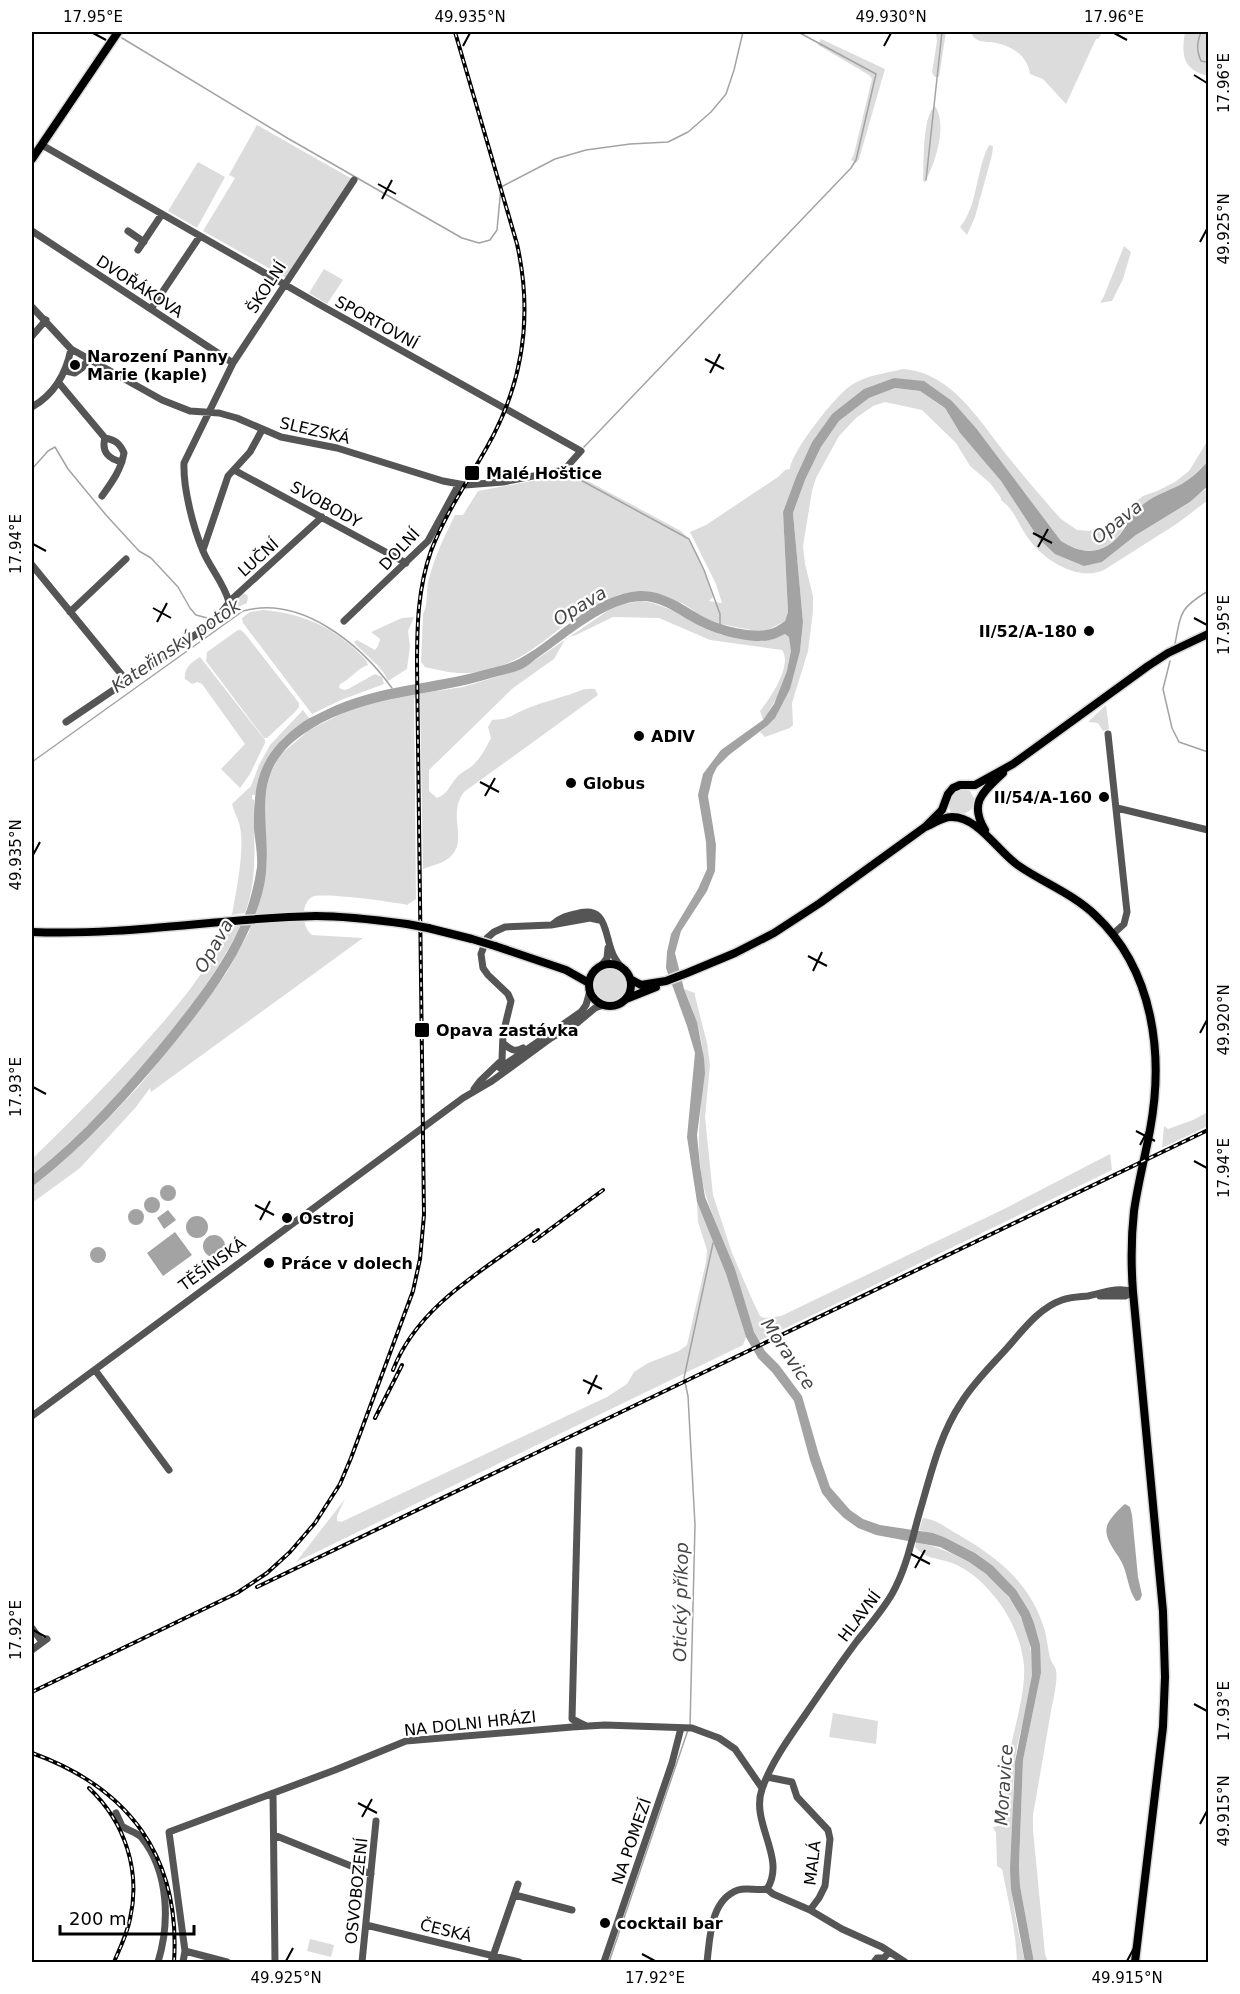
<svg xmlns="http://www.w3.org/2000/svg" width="1240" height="1994" viewBox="0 0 1240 1994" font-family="'DejaVu Sans',sans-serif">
<rect width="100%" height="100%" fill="#fff"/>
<path fill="#dcdcdc" d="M936,32H946L939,77H935L932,73L937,41Z
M970,32H1099L1101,35L1098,39H1096L1066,104L1043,79L1030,74C1027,54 1010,45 991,42C986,42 980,42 976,39C975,39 971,33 970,32Z
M1185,32H1208V76C1183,70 1181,55 1185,32Z
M821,39L885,69L859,159L856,163L851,160L854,154L872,79L869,75L818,45Z
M935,106C948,126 935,163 925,182L923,181C924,164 922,116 935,106Z
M257,125L354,180L288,279L203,231L235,178L229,175Z
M989,145L993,146L992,155L975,217L967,235L960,227C978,206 976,169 989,145Z
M198,162L225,177L197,228L168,211Z
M1124,246L1131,252L1123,279L1112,301L1100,303L1104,296Z
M324,269L343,280L327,304L309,293Z
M903,369C954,373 981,424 1010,459C1026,479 1043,499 1061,519L1077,530L1089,531L1106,526L1143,496L1157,491L1175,482L1189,471L1208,440V461L1190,479L1130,516C1116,549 1092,561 1061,541L976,428L952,401L894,378L832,414L812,442L796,477L783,512L788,612L785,621L768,630L756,631L721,624L705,618L682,603L621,594L604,601L580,616L578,612L576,615C545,641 510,672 467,673C453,674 438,670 425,667L421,662L423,614C428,605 426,593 428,582C434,558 444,537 455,515H463L478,491L569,474L584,479L681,531C699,548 705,574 713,597L709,601L722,603L716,584L690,532L706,525L778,477L785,470L790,469C791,452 837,393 853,384C868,375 886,373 903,369Z
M895,388L920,391L945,408L960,433L1001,481L1039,539L1102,562L1136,535L1190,502L1200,493L1208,488V500L1178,523L1104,570C1078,582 1043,560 1028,538C1017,523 1017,513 1001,500V498L990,483L970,466L956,443L922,410L885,402L873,406L856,418L839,436L816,478L812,491L803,546L805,564L813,596V611L808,651L792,703L793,725L790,728L765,737L760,732L767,726L800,651L803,622L793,513L805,480L821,447L839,421L869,398Z
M243,593L248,596L247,603L234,609L232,605Z
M642,601L653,603L677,612L701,627L719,634L755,641L770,640L785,634L790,637C798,661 777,700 763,720L760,711C770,699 793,665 782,650L710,640L659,618L613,617L576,635L566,638L554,659L513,688L429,770V791L437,798C448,794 449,786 457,777C461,772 467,770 472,766C481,758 486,748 491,738L488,727L492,720C514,719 513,713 531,707C543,702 556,699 568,695C579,692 582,688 595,689L598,695L464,792C446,816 470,840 449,858C443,863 431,866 423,869L420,699L414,698L416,899L407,905C393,902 322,892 312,897C306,901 304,907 304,914C304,922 305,929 312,935L363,938L151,1092L150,1088L136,1107L80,1168L32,1203V1187L51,1172L102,1125L140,1085L200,1010L227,972L249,932L267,864L264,829L265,794L269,776L280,755L309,730L351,709L396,697L463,687L522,669L609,610L623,604Z
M263,610C307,614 335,628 366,660L368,665C356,669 351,679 340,684L339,688L344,690L348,689L375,674L382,677L384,684L341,700L312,714L243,623L242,618L250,612Z
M414,617L408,631L410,646L407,669L388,681C382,665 364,655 354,642L357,640L375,650L378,646L380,639L371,632L402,618Z
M238,630H241L246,635L299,703V707L295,712L267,738H264L206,661L207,652Z
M200,657L265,740V743L250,774L240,788L221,769L245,744L202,684L197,682L192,684L185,679C184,667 191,663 200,657Z
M1106,705L1109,729L1103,731L1098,723L1088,722Z
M303,710L309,718L284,737L272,751L255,795H252V799L254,800C253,838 259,876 245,913L232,915C236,893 245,848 240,827C239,820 234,812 232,804L251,786L259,765L270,745Z
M960,788L970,791L975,800L972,809L964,814L951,812L949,808L951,793Z
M241,926C193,1018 112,1110 32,1175V1159C75,1117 117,1075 157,1029C185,997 210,966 228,927Z
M594 985a16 16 0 1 1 32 0a16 16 0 1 1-32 0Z
M684,989L695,993V996L707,1043L710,1065L705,1117L713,1195L732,1253L751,1297L760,1316L764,1318L781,1316L1006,1208L1110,1154L1112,1170L759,1341C746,1319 743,1292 734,1268C721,1233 703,1201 700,1164C696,1128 704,1095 703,1059C703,1035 693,1011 684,989Z
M1208,1112V1126L1162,1148L1164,1126L1168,1129L1193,1120Z
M697,1202L726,1274L746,1337L743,1345L296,1562L345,1499L337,1516V1521L341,1522L607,1397L627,1384L634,1372L648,1363L679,1351L687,1345L706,1262L707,1250L698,1222Z
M923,1518C938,1520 946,1528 959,1535C1000,1559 1031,1584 1045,1631C1047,1640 1048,1649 1050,1658C1051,1662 1055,1666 1056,1670C1058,1681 1053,1701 1051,1711C1045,1746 1039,1781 1033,1815V1830L1045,1954L1048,1962H1034L1020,1886L1019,1866L1023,1760L1041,1673L1034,1623L975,1553L946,1538L919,1530Z
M916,1542C981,1556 1034,1602 1032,1673C1032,1702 1017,1733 1015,1763C1012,1787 1013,1812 1013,1836C1012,1854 1010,1873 1012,1891C1014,1915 1020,1939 1025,1962H1017C1016,1931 1008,1899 1002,1869L997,1866L996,1833L993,1827L1004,1825C1005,1805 1004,1784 1007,1765C1012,1735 1026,1694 1024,1665C1021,1636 1006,1607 986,1587C977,1577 965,1568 952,1563C939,1558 925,1559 915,1547Z
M833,1713L878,1721L876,1744L829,1737Z
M310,1939L334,1945L331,1957L307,1951Z"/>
<path fill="#a3a3a3" d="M894,378L924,381L952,401L976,428L1061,541C1086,557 1107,554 1124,529C1129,521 1132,513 1140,507C1152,496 1166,492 1180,485C1191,479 1200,470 1208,461V486L1190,502L1136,535L1102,562L1084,566L1055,554L1039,539L1001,481L960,433L945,408L920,391L895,388L869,398L839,421L821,447L805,480L793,513L803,622L800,651L790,689L775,718L767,726L729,755L717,767L713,775L708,796L716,845L715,871L707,891L681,931L675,953L684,989L697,1022L704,1058L705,1073L697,1135L700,1166L705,1197L735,1269L754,1332L765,1351L779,1365L802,1396L819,1455L830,1487L850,1510L863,1519L880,1525L933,1533L946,1538L975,1553L993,1566L1016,1590L1029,1611L1034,1623L1040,1645L1041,1673L1023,1760L1019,1866L1020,1886L1034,1962H1025L1011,1889L1010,1869L1015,1762L1032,1675L1031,1648L1021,1617L1009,1597L986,1574L969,1562L940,1547L876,1535L858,1528L844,1518L833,1507L822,1493L810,1460L794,1401L772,1372L758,1358L746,1337L726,1274L697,1202L687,1137L695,1053L687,1026L666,968L667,952L671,934L698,889L707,869L706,842L698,795L703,774L721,750L763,720L774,704L787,671L791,651L789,637L785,634C780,636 775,639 770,640C752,644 718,635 702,627C682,618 666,602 643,601C607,601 568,637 540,656C534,660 528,666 522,669C513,673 501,675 491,678C430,697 368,694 311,729C236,775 280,830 262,894C246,951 211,997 175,1042C132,1095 86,1145 32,1187V1175C83,1135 126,1086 167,1036C194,1002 221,968 239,929C248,910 254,887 257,867C258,854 255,841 254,829C253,779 261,752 303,722C310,717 319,714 326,710C378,684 434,685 488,669C498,666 510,664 519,659C559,638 591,595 639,591C664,590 684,606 704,617C718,625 750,633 766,630C774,629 779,625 785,621L788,612L783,512L796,477L812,442L832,414L864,389Z
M160 1193a8 8 0 1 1 16 0a8 8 0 1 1-16 0Z
M144 1205a8 8 0 1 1 16 0a8 8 0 1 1-16 0Z
M128 1217a8 8 0 1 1 16 0a8 8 0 1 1-16 0Z
M168,1210L176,1220L164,1229L157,1218Z
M186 1227a11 11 0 1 1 22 0a11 11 0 1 1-22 0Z
M175,1232L192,1255L163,1276L147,1253Z
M203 1246a11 11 0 1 1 22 0a11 11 0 1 1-22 0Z
M90 1255a8 8 0 1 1 16 0a8 8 0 1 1-16 0Z
M1125,1504L1130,1507L1132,1515L1138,1577L1142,1595L1140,1600L1136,1601C1128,1589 1128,1577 1123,1565C1118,1553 1103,1540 1107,1526C1109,1519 1119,1509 1125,1504Z"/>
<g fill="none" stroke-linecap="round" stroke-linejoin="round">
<path stroke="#a3a3a3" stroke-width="1.5" d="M1201,32C1197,43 1196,49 1201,61L1206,62L1208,61
M122,38L289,139L462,238L479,243L490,240L497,230L501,187L555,159L586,150L630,144L668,142L688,132L711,112L726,94L734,70L743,32
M926,180L942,32
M584,447L851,168L856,160L876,74L798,32
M32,469L48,451L55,447L68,469L106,515L139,551L151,558L178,587L190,608L196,615L211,619
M575,477L689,539L704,570L720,614V624
M1175,644C1181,612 1180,608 1208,591
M1170,661L1163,689L1172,728L1179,742L1208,752
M32,762L243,611C301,595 360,644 392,688
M690,1726L695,1525L688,1396L684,1378L713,1243
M609,1962L688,1730"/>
<defs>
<path id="major" d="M32,159L118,32
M925,827C933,824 942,817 951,817C978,816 998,852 1019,866C1044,883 1073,894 1095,915C1154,970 1164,1055 1150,1130C1145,1157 1138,1183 1134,1211C1131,1238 1131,1265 1133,1292L1163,1611L1165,1677L1163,1727L1135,1962
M985,830C968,802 984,791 1003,773
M428,928L472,939
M32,932C127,936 221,918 316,916C346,916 377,920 407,924
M495,946L566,970L589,983
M589 985a21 21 0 1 1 42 0a21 21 0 1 1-42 0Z
M630,979L641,985L666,981L687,973L735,953L774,933L820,903L925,827L942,810L948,794L953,788L960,785H975L1013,764L1148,666L1168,653L1208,634
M626,999L656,987"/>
</defs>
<use href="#major" stroke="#dbdbdb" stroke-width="11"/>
<path stroke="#555" stroke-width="7" d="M32,231L233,363
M128,231L144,242
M138,250L162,214
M32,307L71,349L162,400L190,411L219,413L237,418L281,437L337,448L443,481L465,485L503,482L564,470L581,451L322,306L42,145
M151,309L200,236
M32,336L46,320
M66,371L75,373L82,368L88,360
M59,383L105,438
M32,407C55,394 66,374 71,349
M234,470L406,563
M102,496C112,482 121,470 124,453C120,444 116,440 105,438C101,452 109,459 122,462
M203,550L228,476L250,452L262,430
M32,565L126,680
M229,602C224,583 210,568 203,551C193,527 183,488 184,463L233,363L354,180
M70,612L126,559
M344,621L428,541L459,484
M66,722L213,623L232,599L322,517
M1108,734L1127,912L1124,924L1113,934
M1117,808L1208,830
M553,924C559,918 567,916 575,914C607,904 604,932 612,952C614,958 618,963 622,968
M601,966L607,958L608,948
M504,1044C510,1049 515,1053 523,1048
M500,1068L581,1012L586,1005L590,991
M474,1089L480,1081L502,1060L503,1034L511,1001L508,994L488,975L483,968L481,954L487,938L494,932L505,927L551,925L590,918L599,920
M1100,1296H1125L1133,1292
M95,1370L169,1470
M32,1416L463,1098L492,1081L551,1038L577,1023L595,1008L603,1005
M579,1450L572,1719L584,1725
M32,1628L42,1642
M32,1650L47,1639
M767,1777L792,1782L797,1797L828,1830L830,1839L825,1886L819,1898L810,1910
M273,1793L275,1962
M116,1813C118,1817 120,1822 122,1826C128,1831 137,1832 142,1838C169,1872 170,1923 158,1962
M274,1835L371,1874
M767,1889C787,1858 750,1823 762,1789C771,1763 789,1738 805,1715C822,1690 839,1665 857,1641C869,1626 882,1611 892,1594C908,1566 913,1533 922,1504C932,1469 941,1433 961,1403C974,1382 992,1365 1008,1347C1023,1330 1039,1308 1062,1300C1071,1297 1079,1297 1088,1296C1102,1293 1120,1286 1133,1292
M767,1889L773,1894L810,1910L842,1929L882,1947L905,1962
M515,1895L572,1910
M366,1925L519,1962
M185,1951L227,1962
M183,1962L185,1951L169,1832L335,1770L406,1741L572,1727L605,1725L692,1728L719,1738L735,1749L762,1788
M362,1962L376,1821
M491,1962L518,1884
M604,1962L672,1763L681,1728
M707,1962C710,1938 710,1900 738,1890C747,1887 757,1891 767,1889
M874,1962L877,1958H884L889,1952"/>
<use href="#major" stroke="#000" stroke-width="8"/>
<defs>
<path id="rail" d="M534,1241L603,1190
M393,1370C418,1305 484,1270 538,1230
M375,1418L402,1365
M257,1587L1208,1130
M32,1692L237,1593L267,1573L290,1552L315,1523L340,1484L351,1458L413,1291L420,1259L424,1215L417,664C417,625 418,588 431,551C445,514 468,481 487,447C523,384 533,315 517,244L455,32
M32,1753C129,1788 181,1857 174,1962
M89,1788C125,1822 141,1871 130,1919C127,1934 120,1948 114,1962"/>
</defs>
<use href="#rail" stroke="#000" stroke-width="4"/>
<use href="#rail" stroke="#fff" stroke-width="1.5" stroke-dasharray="4.5" stroke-linecap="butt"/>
<defs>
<path id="major-bridge" d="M407,924L428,928
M472,939L495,946"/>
</defs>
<use href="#major-bridge" stroke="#dbdbdb" stroke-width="11" stroke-linecap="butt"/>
<use href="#major-bridge" stroke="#000" stroke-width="8"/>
</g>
<path fill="none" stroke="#000" stroke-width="2" d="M93,33L106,40M1114,33L1127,40M463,46L470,33M884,46L891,33M1194,75L1207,83M378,184L396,194M382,199L392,180M1200,242L1207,229M705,359L724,369M710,373L720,354M1033,533L1052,543M33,544L46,551M1038,547L1048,529M153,608L171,618M1194,618L1207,625M157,622L167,603M480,782L499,792M485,796L495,778M33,855L40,842M808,956L827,966M813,971L822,952M1200,1033L1207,1020M33,1087L46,1094M1136,1131L1155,1141M1140,1145L1150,1126M1194,1161L1207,1168M255,1205L274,1215M260,1220L270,1201M583,1380L602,1389M588,1394L597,1375M911,1554L930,1564M915,1568L925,1550M33,1630L46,1637M1194,1704L1207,1711M358,1803L377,1813M362,1817L372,1799M1200,1824L1207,1811M642,1954L655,1961M286,1961L293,1948M1127,1961L1134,1948"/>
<g fill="#000" stroke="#fff" stroke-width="2">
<circle cx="75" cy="365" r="6"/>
<rect x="464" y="465" width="16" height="16" rx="3"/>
<circle cx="1089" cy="631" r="6"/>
<circle cx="639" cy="736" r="6"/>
<circle cx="571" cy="783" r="6"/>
<circle cx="1104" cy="797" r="6"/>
<rect x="414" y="1022" width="16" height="16" rx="3"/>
<circle cx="287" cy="1218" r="6"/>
<circle cx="269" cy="1263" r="6"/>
<circle cx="605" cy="1923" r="6"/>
</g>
<g text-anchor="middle" stroke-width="4.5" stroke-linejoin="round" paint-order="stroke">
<g font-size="16" fill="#000" stroke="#fff">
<text transform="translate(140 286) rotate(33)" y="6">DVOŘÁKOVA</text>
<text transform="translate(266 287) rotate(-57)" y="6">ŠKOLNÍ</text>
<text transform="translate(377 322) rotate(29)" y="6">SPORTOVNÍ</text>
<text transform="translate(315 430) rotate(13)" y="6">SLEZSKÁ</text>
<text transform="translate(326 504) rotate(29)" y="6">SVOBODY</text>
<text transform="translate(399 549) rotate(-47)" y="6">DOLNÍ</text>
<text transform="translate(258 557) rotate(-42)" y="6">LUČNÍ</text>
<text transform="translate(212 1264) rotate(-36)" y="6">TĚŠÍNSKÁ</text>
<text transform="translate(859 1616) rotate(-53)" y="6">HLAVNÍ</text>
<text transform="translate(470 1723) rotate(-6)" y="6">NA DOLNI HRÁZI</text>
<text transform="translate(631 1841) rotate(-71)" y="6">NA POMEZÍ</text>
<text transform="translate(812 1863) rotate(-83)" y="6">MALÁ</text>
<text transform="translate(356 1891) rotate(-84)" y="6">OSVOBOZENÍ</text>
<text transform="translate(446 1930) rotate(14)" y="6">ČESKÁ</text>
</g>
<g font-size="16" font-weight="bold" fill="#000" stroke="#fff" text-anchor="start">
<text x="87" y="362">Narození Panny<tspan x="87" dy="18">Marie (kaple)</tspan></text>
<text x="486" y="479">Malé Hoštice</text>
<text x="1077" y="637" text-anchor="end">II/52/A-180</text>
<text x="651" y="742">ADIV</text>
<text x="583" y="789">Globus</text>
<text x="1092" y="803" text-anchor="end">II/54/A-160</text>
<text x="436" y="1036">Opava zastávka</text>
<text x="299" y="1224">Ostroj</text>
<text x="281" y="1269">Práce v dolech</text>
<text x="617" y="1929">cocktail bar</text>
</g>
<g font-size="18" font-style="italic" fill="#444" stroke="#fff">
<text transform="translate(1117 522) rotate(-38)" y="6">Opava</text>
<text transform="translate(580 606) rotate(-31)" y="6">Opava</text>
<text transform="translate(176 646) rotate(-34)" y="6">Kateřinský potok</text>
<text transform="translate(214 946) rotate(-60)" y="6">Opava</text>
<text transform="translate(788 1354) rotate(56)" y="6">Moravice</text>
<text transform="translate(681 1602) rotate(-89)" y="6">Otický příkop</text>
<text transform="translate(1004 1785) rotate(-86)" y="6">Moravice</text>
</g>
</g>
<rect width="1240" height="1994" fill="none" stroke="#ffffff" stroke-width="66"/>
<path d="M60 1925v9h134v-9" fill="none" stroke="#000000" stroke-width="3"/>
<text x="69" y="1925" font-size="18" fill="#000000" stroke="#ffffff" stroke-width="4.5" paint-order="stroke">200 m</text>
<rect x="33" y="33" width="1174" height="1928" fill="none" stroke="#000" stroke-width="2"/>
<g font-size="15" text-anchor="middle" fill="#000">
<text x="93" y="22">17.95°E</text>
<text x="470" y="22">49.935°N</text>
<text x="891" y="22">49.930°N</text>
<text x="1114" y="22">17.96°E</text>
<text transform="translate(1224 83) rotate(-90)" y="5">17.96°E</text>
<text transform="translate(1224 229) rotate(-90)" y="5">49.925°N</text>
<text transform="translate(16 544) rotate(-90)" y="5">17.94°E</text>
<text transform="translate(1224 625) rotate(-90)" y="5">17.95°E</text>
<text transform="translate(16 855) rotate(-90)" y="5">49.935°N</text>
<text transform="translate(1224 1020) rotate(-90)" y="5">49.920°N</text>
<text transform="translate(16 1087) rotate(-90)" y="5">17.93°E</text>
<text transform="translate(1224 1168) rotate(-90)" y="5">17.94°E</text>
<text transform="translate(16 1630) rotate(-90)" y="5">17.92°E</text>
<text transform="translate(1224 1711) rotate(-90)" y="5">17.93°E</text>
<text transform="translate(1224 1811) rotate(-90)" y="5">49.915°N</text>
<text x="286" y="1983">49.925°N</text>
<text x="655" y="1983">17.92°E</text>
<text x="1127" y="1983">49.915°N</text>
</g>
</svg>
